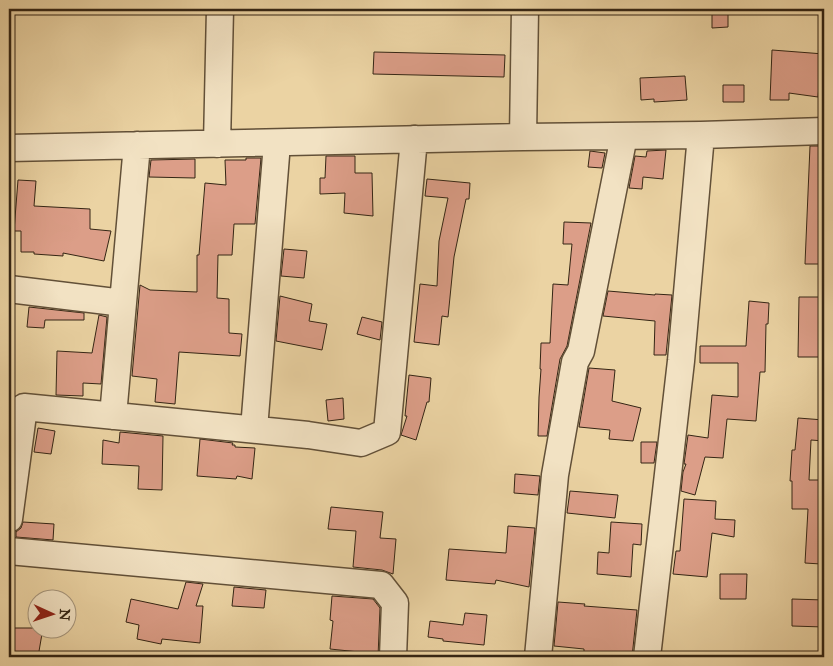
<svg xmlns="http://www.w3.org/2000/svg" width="833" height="666" viewBox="0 0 833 666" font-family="'IM FELL Great Primer',serif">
<rect width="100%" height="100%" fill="#ebd3a3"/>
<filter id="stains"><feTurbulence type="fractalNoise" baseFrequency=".004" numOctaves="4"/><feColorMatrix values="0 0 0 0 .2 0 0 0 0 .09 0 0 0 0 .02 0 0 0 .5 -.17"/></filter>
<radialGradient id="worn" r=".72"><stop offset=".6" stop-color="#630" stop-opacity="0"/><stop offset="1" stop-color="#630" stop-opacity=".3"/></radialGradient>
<path fill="#dc9e88" stroke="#342514" d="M712,9H728V27L712,28Z
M772,50L824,54V73H820L818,97L789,93V100H770Z
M374,52L505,55L504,77L373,74Z
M685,76L687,100L654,102V99L641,100L640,78Z
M723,85H744V102H723Z
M810,146H824V264H805Z
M666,150L663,179L643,177L642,189L629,188L635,156L646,157L647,151Z
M590,151L605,153L602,168L588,167Z
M326,156H355V173H372L373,216L344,213L345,193L320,194V178H325Z
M246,158H261L255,224H234L232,255H218L217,298L229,299V333L242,334L240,356L179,352L175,404L155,402L157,379L132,376L140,285L150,290L197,292V255H199L205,183L226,185L225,160H246Z
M195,159V178L149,177L151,160Z
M427,179L470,183L469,199H466L454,257L448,317L442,316L439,345L414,342L420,284L437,286L439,241L448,198L425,196Z
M18,180L36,181L34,206L90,209V229L111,231L104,261L63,253V256L34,254V252H21V231H14Z
M564,222L591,223L567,346L560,359L547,436H538L539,397L541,369H540L541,343H550L553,284L568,285L572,244H563Z
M284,249L307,251L304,278L281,276Z
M608,291L655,295V294L672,295L666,355H654L655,321L603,316Z
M280,296L312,304L309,321L327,324L322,350L276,341Z
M799,297H824V357H798Z
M749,301L769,303L768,324H766L765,372H760L756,421L727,419L723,458L705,457L695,495L681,491L683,472L686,464H684L688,435L708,438L712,395L738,397V363H700V346H746Z
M29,307L84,313V320H45L44,328L27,327Z
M99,315L107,317L101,384L83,383V396L56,395L57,351L92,353Z
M362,317L382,322L380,340L357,334Z
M589,368L615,370L612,401L641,408L633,441L609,439L610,430L579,427Z
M409,375L431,378L429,402H427L416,440L401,435L407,416H405Z
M343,398L344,419L328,421L326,400Z
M798,418L824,420V441L811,440L809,480H824V509H823L821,564L805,563L808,509H792V481H790L792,450H795Z
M38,428L55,431L51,454L34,452Z
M120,432L163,436L162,490L138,489L139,466L102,464L103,440L119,443Z
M200,439L233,443L232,445H235V447L255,448L252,479L237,476L236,479L197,476Z
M641,442H657L654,463H641Z
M515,474L540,476L538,495L514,493Z
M570,491L618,495L615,518L567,513Z
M684,499L716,501L715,519L735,520L734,537L712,533L707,577L673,574L676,551H680Z
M331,507L383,512L380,538L396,539L393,574L382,570L353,567L356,531L328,529Z
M23,522L54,524L53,540L16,537V532L21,528Z
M611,522L642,524L641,545L633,544L631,577L597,574L598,552L609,553Z
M508,526L535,528L529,587L496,580L495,584L446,580L449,549L506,553Z
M720,574H747L746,599H720Z
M186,582L203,584L196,606H203L200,643L162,639L161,644L137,639L139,625L126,622L131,599L178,609Z
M234,587L266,590L264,608L232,606Z
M332,596L373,599L380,608L378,657H358L359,652L330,649L333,621L330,620Z
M792,599L824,600V627L792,626Z
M558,602L585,604L584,606L637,610L632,657L602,655V657H584V649L554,646Z
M465,613L487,615L484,645L443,641V639L428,637L430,621L463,625Z
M9,628H43L38,657L9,651Z"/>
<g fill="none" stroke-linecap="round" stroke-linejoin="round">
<defs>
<path id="minor" d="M523,137L525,9
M217,144L220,9
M9,148L523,137L701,135L824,131
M9,289L123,303
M113,416L137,145
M254,429L277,143
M9,519L24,407L308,435L361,443L387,432L414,139
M9,551L381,585L395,603L393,657
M538,657L555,475L575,362L581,351L624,136
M647,657L681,361L701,135"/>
</defs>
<use href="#minor" stroke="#625038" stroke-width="29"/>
<use href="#minor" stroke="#f2e2c3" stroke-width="26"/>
</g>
<rect width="833" height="666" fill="none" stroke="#ebd3a3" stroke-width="30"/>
<rect x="10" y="10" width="813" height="646" fill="none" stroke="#342514" stroke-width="2.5"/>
<rect x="15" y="15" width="803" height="636" fill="none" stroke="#342514"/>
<g transform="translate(52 614) rotate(93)"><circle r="24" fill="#f2e2c3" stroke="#a6967d"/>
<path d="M0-4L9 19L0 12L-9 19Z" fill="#8f2418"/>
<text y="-8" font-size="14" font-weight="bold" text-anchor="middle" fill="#342514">N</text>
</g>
<rect width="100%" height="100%" filter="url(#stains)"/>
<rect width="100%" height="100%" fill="url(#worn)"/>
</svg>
